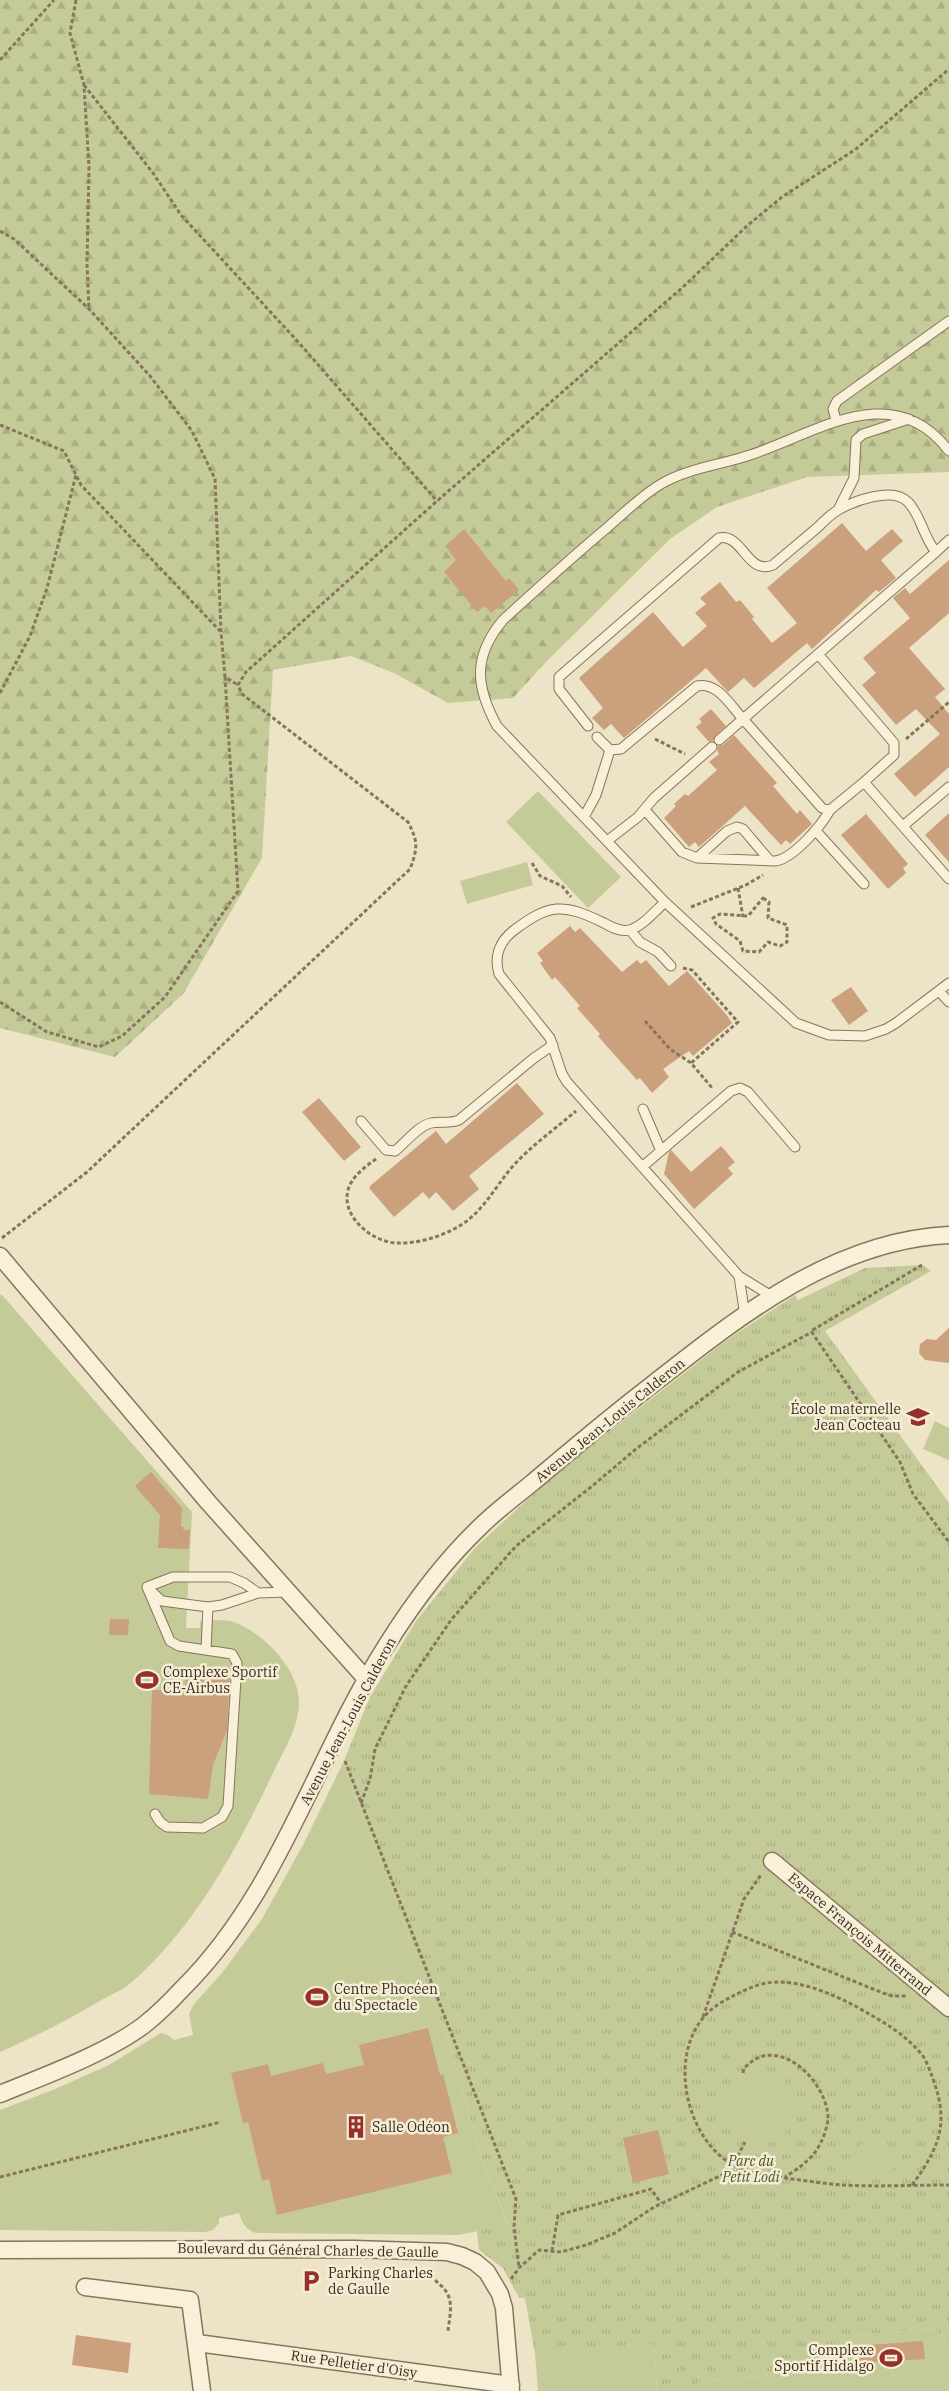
<svg xmlns="http://www.w3.org/2000/svg" width="949" height="2391" viewBox="0 0 949 2391" font-family="'IBM Plex Serif',serif">
<defs>
<pattern id="grass-tufts" width="24" height="20" patternUnits="userSpaceOnUse" patternTransform="scale(1.25)"><rect width="24" height="20" fill="#c4cb99"/><path d="M3 7l-1-3M5 7V3M7 7l1-3M15 17l-1-3M17 17v-4M19 17l1-3" fill="none" stroke="#a9ae83"/></pattern>
<pattern id="forest-firs" width="22" height="20" patternUnits="userSpaceOnUse" patternTransform="scale(1.25)"><rect width="22" height="20" fill="#c4cb99"/><path d="M5 1l3.5 6h-7zM16 11l3.5 6h-7z" fill="#a9ae83"/></pattern>
</defs>
<rect width="100%" height="100%" fill="#ede3c6"/>
<path fill="url(#grass-tufts)" d="M922,1265L931,1271L825,1331L949,1503V2345L934,2328L852,2336L821,2371L698,2382L699,2391H657L654,2344L535,2354L525,2298H519L503,2268L479,2250L477,2231L508,2224L482,2160L449,2042L343,1763L370,1697L416,1621L475,1548L555,1474L724,1342L795,1295L798,1300L865,1268Z"/>
<path fill="url(#forest-firs)" d="M0,0H949V472L807,477L717,507L670,539L543,665L513,698L448,703L394,673L351,656L273,670L262,858L183,994L115,1057L0,1028Z"/>
<path fill="#c4cb99" d="M538,791L621,877L588,908L506,822Z
M527,862L533,885L467,904L460,881Z
M0,1295H2L192,1512L186,1628H200V1621C210,1621 225,1619 234,1622C265,1634 300,1670 299,1704C298,1728 284,1750 274,1771C238,1847 195,1927 131,1983C121,1991 108,1996 98,2002C66,2021 34,2037 0,2052Z
M935,1421L949,1428V1460L923,1449Z
M343,1763L449,2042L482,2160L508,2225L458,2235L256,2233C246,2230 242,2223 239,2213L219,2218V2223L213,2230L205,2232L0,2230V2110L53,2090L109,2065L161,2033L168,2035L174,2040L193,2035L189,2014L194,2004L222,1973L262,1919L304,1843Z
M722 2107a37 37 0 1 1 74 0a37 37 0 1 1-74 0Z
M868,2140C892,2142 891,2159 897,2179L843,2178C848,2161 850,2148 868,2140Z
M935,2328L949,2345V2391H699L698,2382L821,2371L852,2336Z
M654,2343L657,2391H538L535,2354Z"/>
<path fill="#cba07c" d="M842,523L866,551L892,529L903,541L881,560L896,578L879,592L876,590L812,649L807,643L754,688L744,678L728,692L706,668L624,738L611,724L604,730L592,718L603,708L579,678L653,612L683,647L707,626L695,613L706,604L700,598L720,582L736,602L740,600L754,617L752,619L772,643L797,623L767,588Z
M464,529L506,581L509,578L519,590L491,613L485,606L477,612L444,572L456,560L445,546Z
M949,560V613L909,648L945,689L935,697L949,714V767L915,797L894,774L940,734L916,709L896,725L862,685L876,673L863,658L910,618L893,598L905,588L910,594Z
M711,709L726,726L715,736L713,741L709,742L696,727L702,722L699,719Z
M734,735L777,783L773,786L797,814L800,810L812,824L790,844L786,840L781,845L745,806L699,847L695,842L689,847L664,818L676,806L674,804L685,794L688,796L717,770L709,762L719,754L717,751L718,746L723,745Z
M949,813V862L925,835Z
M866,814L908,864L903,868L906,873L888,889L841,835Z
M570,926L575,932L580,928L622,972L637,960L641,964L646,960L669,986L687,971L726,1014L732,1023L693,1056L689,1051L663,1069L669,1077L652,1093L640,1078L637,1080L603,1042L598,1036L600,1034L577,1008L580,1006L555,977L552,980L540,963L543,961L537,953Z
M851,987L868,1011L849,1025L831,1000Z
M517,1083L544,1114L469,1176L479,1189L453,1211L436,1192L429,1199L423,1192L394,1217L369,1188L371,1185L436,1131L446,1144Z
M319,1098L361,1147L344,1161L302,1112Z
M721,1146L735,1162L728,1168L733,1174L694,1209L664,1174L669,1152L671,1150L691,1172Z
M949,1328V1363L925,1360L919,1353L920,1344L927,1339L936,1340Z
M151,1472L182,1508L181,1527H184L183,1530H190L189,1549L158,1548L160,1515L135,1486Z
M110,1619H129L128,1635H109Z
M186,1666L230,1668L227,1730L213,1765L208,1799L149,1794L152,1690H185Z
M428,2028L440,2075L443,2074L458,2133L443,2137L452,2173L277,2215L269,2179L262,2181L248,2122L243,2123L231,2073L268,2064L271,2076L323,2063L326,2074L364,2065L359,2045Z
M658,2130L669,2174L633,2183L623,2138Z
M76,2335L131,2343L128,2373L72,2365Z
M923,2341L925,2359L856,2364L855,2346Z"/>
<g fill="none" stroke-linecap="round" stroke-linejoin="round">
<defs>
<path id="lane" d="M836,420L833,409L837,401L949,321
M949,451C893,377 817,433 750,455C721,465 688,468 661,484C641,496 625,512 608,527C572,557 538,588 503,620C473,656 475,686 497,726L665,902L796,1023L829,1035L865,1036L886,1029L896,1023L949,983
M838,510L854,478L856,440L863,434L909,419
M936,552L949,540
M818,654L894,743V755L864,782
M588,726L559,689V677L719,538C743,533 747,576 773,565C788,552 803,540 818,527C824,521 831,514 838,510C854,501 893,486 908,502C921,515 923,537 936,552L743,719L822,808L830,810L864,782L949,879
M597,737L610,750L621,749L697,686C718,682 730,705 743,719L719,740
M645,810L682,852L697,858L775,861C793,859 821,826 830,810
M584,817L596,795L610,750
M903,826L949,787
M816,831L864,884
M607,841L638,817L654,798L712,747
M697,858L727,831L737,827L743,829L770,861
M665,902C655,911 642,927 629,930C620,932 611,927 604,923C563,903 550,903 513,931C499,942 494,957 499,974L550,1038L562,1074L567,1082L739,1276L773,1297
M630,930L640,942L658,952L671,966
M939,991L949,1002
M643,1109L661,1151
M361,1121L386,1150L395,1151C405,1143 418,1126 431,1123C440,1121 450,1124 459,1120L534,1058L553,1045
M642,1167L731,1091L740,1088L748,1092L795,1147
M739,1276L745,1316
M147,1587L170,1641L179,1646L232,1654L237,1663L228,1806L222,1817L203,1828L167,1827L160,1822L155,1814
M147,1587L173,1577H230L244,1583L258,1593
M151,1591L162,1601L208,1607L222,1605L258,1593L288,1592
M206,1649L208,1607"/>
<path id="street" d="M0,1256L208,1502L367,1680
M772,1861L949,2008
M0,2094C44,2076 107,2053 144,2025C158,2014 171,2001 183,1988C279,1893 315,1758 386,1646C413,1603 444,1561 481,1526C497,1510 515,1497 532,1483C564,1456 597,1428 630,1402C724,1329 824,1241 949,1235
M0,2250L354,2249L447,2252L462,2256L475,2262L487,2272L500,2294L504,2308L511,2391
M85,2287L190,2300L202,2391
M197,2343L511,2385"/>
</defs>
<use href="#lane" stroke="#88755c" stroke-width="11"/>
<use href="#street" stroke="#88755c" stroke-width="19"/>
<path stroke="#88755c" stroke-width="3" stroke-dasharray="4 2.5" stroke-linecap="butt" d="M76,0L70,33L84,85L89,167L87,264L89,309
M0,60L54,0
M84,85L153,173L181,215L300,344L437,501
M0,231L14,239L89,309L150,376L192,431L215,479L221,632L225,677L238,685
M0,425L64,451L81,485L220,631
M0,693L30,636L47,588L76,475
M655,739L685,754
M906,739L949,702
M532,863L540,876L562,886L571,897
M738,888L743,917
M763,898L769,902L768,918L787,925V942L780,946L768,942L759,952L743,951L740,941L716,924L713,918L720,914L748,916Z
M691,907L746,885L763,875
M683,968L692,970L738,1022L691,1063
M0,1002L47,1032L99,1047L122,1036L165,997L238,891L225,677
M645,1021L670,1049L691,1063L713,1089
M376,1159C365,1167 352,1176 348,1190C341,1216 371,1241 395,1243C415,1244 437,1238 454,1229C482,1215 493,1189 513,1166C531,1146 555,1129 576,1111
M2,1238L87,1172L410,869C418,848 418,841 408,822L242,694L238,685L246,672L437,501L683,287L748,225L782,197L856,149L949,69
M922,1265L811,1331L900,1462L913,1494L949,1542
M345,1761L516,2199L514,2227L519,2268
M361,1803L370,1779L375,1749L406,1686L451,1620L516,1546L591,1487L636,1449L738,1372L812,1332
M732,1932L883,1993L892,1996H907
M703,2017L744,1899L761,1875
M743,2073L744,2068C750,2063 755,2058 763,2056C795,2049 829,2090 828,2120C827,2126 824,2137 821,2142C814,2158 799,2168 785,2177
M0,2177L221,2122
M912,2185C947,2138 949,2114 925,2059C908,2035 883,2022 857,2007C833,1994 796,1978 767,1983C755,1985 742,1991 731,1997C721,2002 710,2009 703,2018C668,2060 687,2141 735,2166C752,2175 773,2176 792,2179C809,2181 826,2184 843,2185C878,2187 914,2185 949,2185
M552,2251L558,2215L651,2189L661,2203
M431,2268C431,2283 443,2283 448,2295C453,2305 449,2321 448,2331
M511,2279L519,2268L539,2250L561,2252L586,2245L615,2233L654,2207L722,2175L733,2165L745,2142"/>
<use href="#lane" stroke="#f8f0d9" stroke-width="9"/>
<use href="#street" stroke="#f8f0d9" stroke-width="16"/>
</g>
<defs>
<symbol id="school-bare" viewBox="-9 -9 18 18"><path d="M0-5L7-2L0 1L-7-2ZM-4 1L0 2.5L4 1V4Q0 6-4 4Z" fill="#96302d" stroke="#f5edd5" stroke-width="2.5" paint-order="stroke"/></symbol>
<symbol id="stadium-bare" viewBox="-9 -9 18 18"><path d="M0-5a6.5 5 0 1 0 0 10a6.5 5 0 1 0 0-10ZM-3.5-1.8h7v3.6h-7Z" fill="#96302d" stroke="#f5edd5" stroke-width="2.5" paint-order="stroke"/></symbol>
<symbol id="building-bare" viewBox="-9 -9 18 18"><path d="M-4-6H4V6H1V3H-1V6H-4ZM-2.5-4.3h1.7v1.8h-1.7ZM.8-4.3h1.7v1.8H.8ZM-2.5-1h1.7V.8h-1.7ZM.8-1h1.7V.8H.8Z" fill="#96302d" stroke="#f5edd5" stroke-width="2.5" paint-order="stroke"/></symbol>
<symbol id="parking-bare" viewBox="-9 -9 18 18"><path d="M-3.5-5.5H1a3.5 3.5 0 0 1 0 7H-1V5.5H-3.5ZM-1-3.4V-.6H.8a1.4 1.4 0 0 0 0-2.8Z" fill="#96302d" stroke="#f5edd5" stroke-width="2.5" paint-order="stroke"/></symbol>
</defs>
<g fill-rule="evenodd">
<use href="#school-bare" x="902" y="1401" width="32" height="32"/>
<use href="#stadium-bare" x="131" y="1664" width="32" height="32"/>
<use href="#stadium-bare" x="301" y="1981" width="32" height="32"/>
<use href="#building-bare" x="340" y="2111" width="32" height="32"/>
<use href="#parking-bare" x="295" y="2265" width="32" height="32"/>
<use href="#stadium-bare" x="875" y="2342" width="32" height="32"/>
</g>
<g text-anchor="middle" stroke-width="5" stroke-linejoin="round" paint-order="stroke">
<g font-size="14" fill="#392c1f" stroke="#f5edd5" text-anchor="start">
<text x="901" y="1414" text-anchor="end">École maternelle<tspan x="901" dy="16">Jean Cocteau</tspan></text>
<text x="163" y="1677">Complexe Sportif<tspan x="163" dy="16">CE-Airbus</tspan></text>
<text x="334" y="1994">Centre Phocéen<tspan x="334" dy="16">du Spectacle</tspan></text>
<text x="372" y="2132">Salle Odéon</text>
<text x="328" y="2278">Parking Charles<tspan x="328" dy="16">de Gaulle</tspan></text>
<text x="874" y="2355" text-anchor="end">Complexe<tspan x="874" dy="16">Sportif Hidalgo</tspan></text>
</g>
<g font-size="14" fill="#392c1f" stroke="#f5edd5">
<text transform="translate(610 1420) rotate(-39)" y="5">Avenue Jean-Louis Calderon</text>
<text transform="translate(348 1721) rotate(-62)" y="5">Avenue Jean-Louis Calderon</text>
<text transform="translate(860 1934) rotate(40)" y="5">Espace François Mitterrand</text>
<text transform="translate(308 2250) rotate(1)" y="5">Boulevard du Général Charles de Gaulle</text>
<text transform="translate(354 2364) rotate(8)" y="5">Rue Pelletier d'Oisy</text>
</g>
<g font-size="14" font-style="italic" fill="#475526" stroke="#f5edd5">
<text x="751" y="2166">Parc du<tspan x="751" dy="16">Petit Lodi</tspan></text>
</g>
</g>
</svg>
